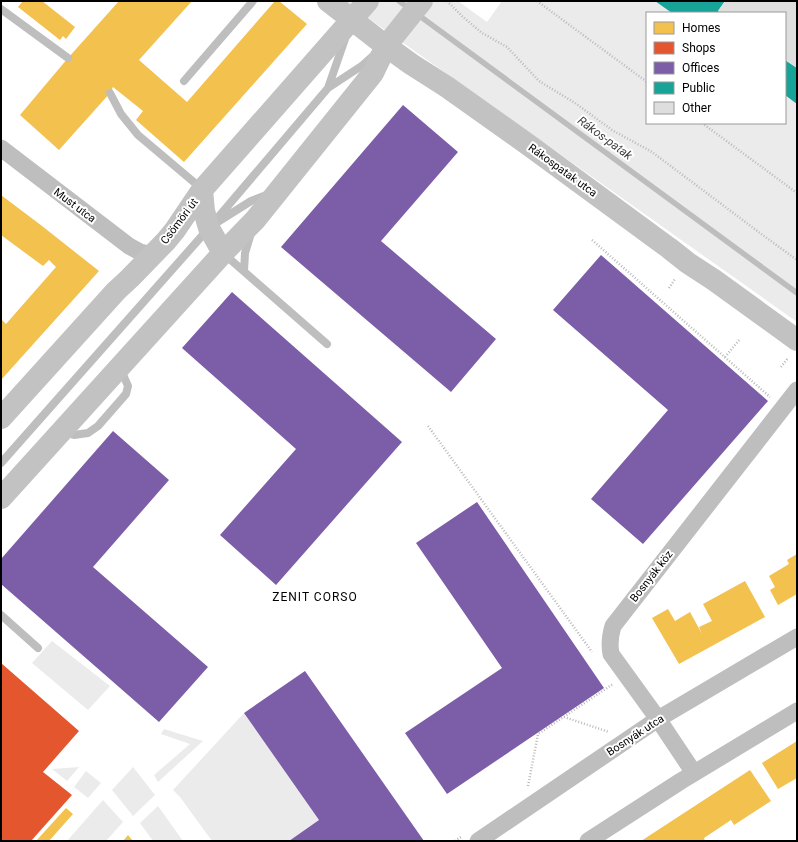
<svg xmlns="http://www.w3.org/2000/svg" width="798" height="842" viewBox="0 0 798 842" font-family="Roboto,sans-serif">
<rect width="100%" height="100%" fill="#fff"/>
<path fill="#ebebeb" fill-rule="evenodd" d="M344,1H458L487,22L502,1H797V322ZM647,13H785V123H647Z
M52,641L110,686L88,710L32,663Z
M244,713L319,820L289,841H212L180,797L173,790Z
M164,729L203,741L158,782L154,775L190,744L161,734Z
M79,767L67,781L52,769Z
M133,767L155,795L133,816L112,790Z
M86,771L101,783L88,798L74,787Z
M103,800L123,822L106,841H67Z
M158,806L183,841H153L140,823Z"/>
<path fill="#f2c14e" d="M23,1H42L75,27L66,39L63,36L60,40L18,7Z
M119,1H192L139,60L187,102L275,1H279L307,24L184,162L136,120L143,111L113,87L110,93L59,150L20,115L68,58Z
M1,195L42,226L99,271L1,380V321L2,320L6,324L56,267L49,260L43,266L1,235Z
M797,554V594L778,605L770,590L775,587L769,576L789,564L787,560Z
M745,581L765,617L679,664L652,618L668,609L675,621L690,612L702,634L699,627L712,621L703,604Z
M797,741V778L778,789L762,763Z
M750,770L771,801L734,825L731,820L704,838L705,841H641Z
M66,808L73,814L49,841H36Z
M128,835L133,841H123Z"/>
<path fill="#e4572e" d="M1,663L79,731L43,772L72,795L31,841H1Z"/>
<path fill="#7b5ea7" d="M403,105L458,152L381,241L496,339L451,392L281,247Z
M601,255L768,401L643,544L591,499L668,410L553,310Z
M232,292L402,442L276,585L220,535L296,449L182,348Z
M113,431L169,480L93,567L208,667L159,722L1,584V559Z
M477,502L604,688L447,794L405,733L502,668L416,543Z
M305,671L424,841H289L319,820L244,713Z"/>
<path fill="#17a398" d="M655,1H725L718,11L721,13H672Z
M785,60L797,68V104L785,95Z"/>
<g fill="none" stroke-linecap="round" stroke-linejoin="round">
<path stroke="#bdbdbd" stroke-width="5.5" d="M399,1L410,9
M417,14L797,293"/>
</g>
<path fill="#dedede" d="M725,1H797V68L785,60V13H721L718,11Z"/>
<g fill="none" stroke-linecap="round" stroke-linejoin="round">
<path stroke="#b9b9b9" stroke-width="2.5" stroke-dasharray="1 2" stroke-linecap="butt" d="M447,1L463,17L482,33L507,47L539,81L575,103L612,130L652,152L764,236L797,260
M537,1L647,82
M702,123L797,193
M592,240L770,397
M669,288L675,279
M725,357L740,339
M781,367L788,358
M428,426L592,652
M564,717L609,732
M528,786L538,734L613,684
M455,841L461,837"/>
<path stroke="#bebebe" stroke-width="8" d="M1,9L68,58
M184,81L253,1
M328,88L345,39
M110,93L121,114L138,135L202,189
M216,223L251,201L269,194
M224,254L327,344
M244,271L245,253L251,233
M63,432L74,435L88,433L98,426L126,394L128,386L121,370
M1,463L209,228L328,88L363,65L374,55
M1,615L38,648"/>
<path stroke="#bebebe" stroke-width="17" d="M1,148L129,246L140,252L153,255
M694,773L658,719L611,654C609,644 610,636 613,626L797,390
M478,841L658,719L797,637
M588,841L681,781L797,711"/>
<path stroke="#c2c2c2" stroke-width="22" d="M328,1L386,46L411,64L447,87L530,146L669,248L688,263L714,280L797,340
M202,190L204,211L209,228L223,253
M1,418L116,291L130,278L166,241L175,230L202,190L368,1
M1,498L223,253L255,220L373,73L386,46L422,1"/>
</g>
<g text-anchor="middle" stroke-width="4" stroke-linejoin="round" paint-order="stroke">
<g font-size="11" fill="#000" stroke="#fff">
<text transform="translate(563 170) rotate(36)" y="4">Rákospatak utca</text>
<text transform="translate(75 205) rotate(37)" y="4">Must utca</text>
<text transform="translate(179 221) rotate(-53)" y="4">Csömöri út</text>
<text transform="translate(651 576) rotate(-52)" y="4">Bosnyák köz</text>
<text transform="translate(635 735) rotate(-33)" y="4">Bosnyák utca</text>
</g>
<g font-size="12" font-style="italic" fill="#424242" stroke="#fff">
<text transform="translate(605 138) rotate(36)" y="4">Rákos-patak</text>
</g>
<g font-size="12" letter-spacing="1" fill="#000" stroke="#fff">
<text x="315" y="601">ZENIT CORSO</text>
</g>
</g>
<rect width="798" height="842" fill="none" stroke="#000000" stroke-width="4"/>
<rect x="646" y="12" width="140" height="112" fill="#ffffff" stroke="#999999"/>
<rect x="654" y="22" width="20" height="12" fill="#f2c14e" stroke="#999999"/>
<text x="682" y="32" font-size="12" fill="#000000">Homes</text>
<rect x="654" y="42" width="20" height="12" fill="#e4572e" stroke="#999999"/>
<text x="682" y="52" font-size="12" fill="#000000">Shops</text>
<rect x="654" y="62" width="20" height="12" fill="#7b5ea7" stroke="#999999"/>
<text x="682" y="72" font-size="12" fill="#000000">Offices</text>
<rect x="654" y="82" width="20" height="12" fill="#17a398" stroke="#999999"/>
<text x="682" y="92" font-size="12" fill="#000000">Public</text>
<rect x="654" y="102" width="20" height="12" fill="#dedede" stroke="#999999"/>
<text x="682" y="112" font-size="12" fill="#000000">Other</text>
</svg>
